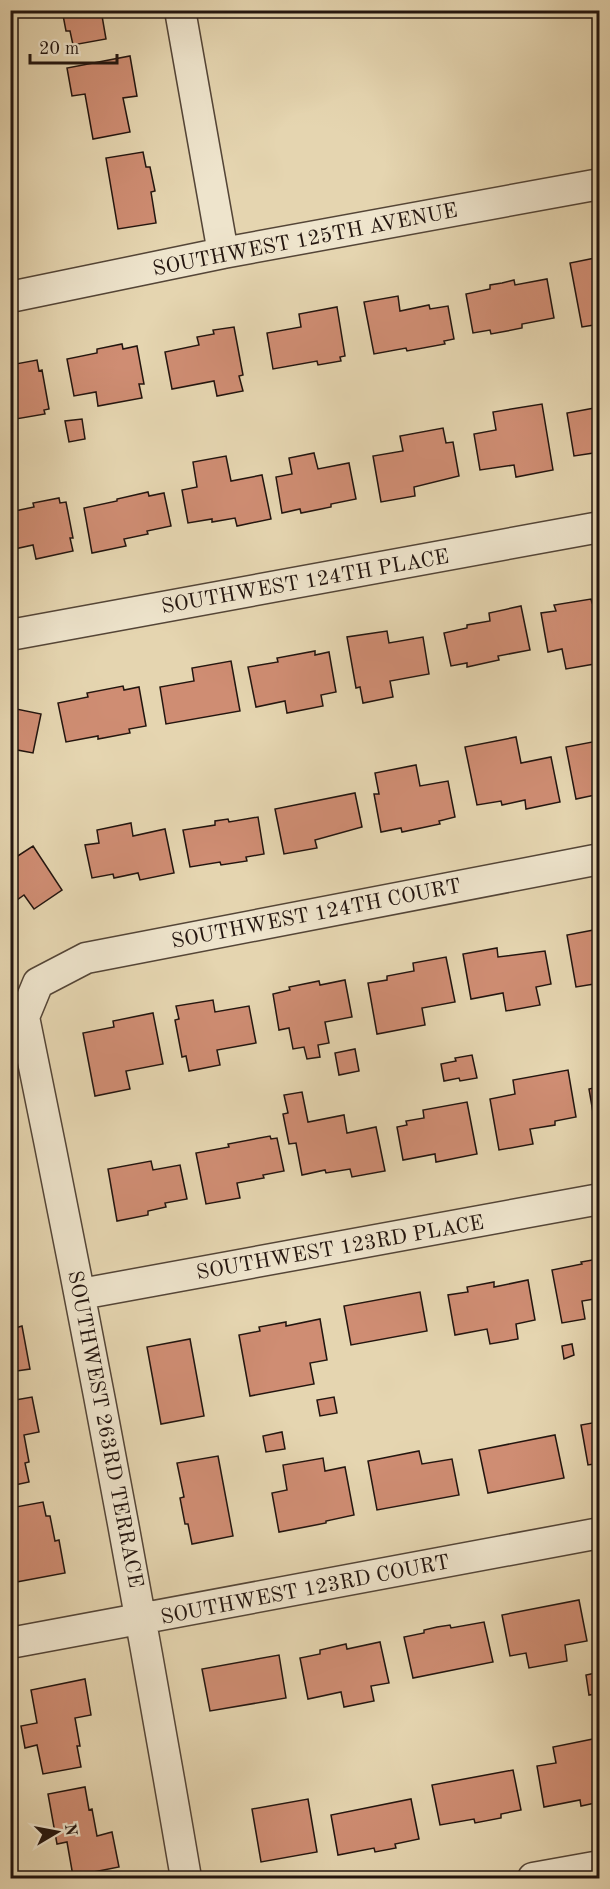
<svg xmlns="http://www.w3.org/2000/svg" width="610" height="1889" viewBox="0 0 610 1889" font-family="'Old Standard TT',serif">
<rect width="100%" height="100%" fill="#e5d5b0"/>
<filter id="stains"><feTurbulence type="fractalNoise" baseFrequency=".00333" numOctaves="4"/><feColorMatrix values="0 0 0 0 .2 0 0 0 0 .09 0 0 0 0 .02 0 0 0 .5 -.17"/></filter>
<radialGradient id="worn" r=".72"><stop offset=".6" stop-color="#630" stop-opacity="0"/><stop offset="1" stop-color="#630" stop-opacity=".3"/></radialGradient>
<path fill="#cf8d73" stroke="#23150f" stroke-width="1.5" d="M62,10H101L106,39L73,45L70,31H66Z
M130,56L137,96L123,98L130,132L93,139L85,94L72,96L67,68Z
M143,152L146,167H150L155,191L151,192L156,223L118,229L106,158Z
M600,257V324L582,327L570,263Z
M547,279L554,318L522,324V328L507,331L491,334L490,330L473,333L466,294L490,289V285L502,283L514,280L515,285Z
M398,296L400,311L429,305L430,309L448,306L454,339L444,341L445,344L407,351L406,348L374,354L364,302Z
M337,307L345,356L340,357L341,361L318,365L317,361L273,369L267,333L301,327L299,314Z
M234,327L243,375L239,376L243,391L217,396L214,381L172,389L165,352L199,345L197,337L214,334L213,330Z
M122,344L123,349L137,346L144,384H139L142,398L98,406L96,392L74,396L67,359L97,353V349Z
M37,360L39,371L42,370L49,409L44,410L45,414L16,419L15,415L10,416V365Z
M542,404L553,470L516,477L514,465L480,470L474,434L496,430L493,412Z
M600,407V452L574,456L567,413Z
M82,419L85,439L69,442L65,421Z
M443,428L446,443L453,442L459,476L414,487L415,496L381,502L373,456L403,451L400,436Z
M314,453L318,469L349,463L356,499L331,504V507L301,513L300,509L282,513L276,477L292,474L289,458Z
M226,456L231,481L262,475L271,519L237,526L235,518L212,522V519L188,523L182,490L197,487L193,462Z
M148,492L149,496L164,493L171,526L147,531L148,534L124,539L126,546L92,553L84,508L117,501V499Z
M59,498L60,503L66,502L73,538H70L73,551L36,559L33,545L10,550V512L34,507L33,503Z
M591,599L592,603L600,602V663L566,669L562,649L548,652L541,613L556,611L554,605Z
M521,606L530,650L498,656L499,660L467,667V663L451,666L444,633L467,628V625L490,621L489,613Z
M387,631L389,643L423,637L429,674L390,681L393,697L363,703L360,687L356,688L347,637Z
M315,651V655L329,652L336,692L321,695L323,706L287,713L285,701L256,707L248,667L278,662L277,658Z
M231,661L240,711L166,724L160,687L194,681L192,668Z
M123,686L124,690L139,687L146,726L129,729L130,733L98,739V736L66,742L58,703L88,697L87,693Z
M10,703L17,704L16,709L41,714L33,753L17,750L14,766L10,765Z
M595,721H600V794L576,799L566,747L598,741Z
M516,737L521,763L551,757L560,802L526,809L525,800L502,805L501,801L477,805L465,747Z
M416,765L420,786L448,781L455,817L439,821L440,824L402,832L401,828L381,832L374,794H379L375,773Z
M355,793L362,827L315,840L317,848L284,854L275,809Z
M258,817L264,854L246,857L247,861L221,865L220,862L190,867L183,830L215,825V821L228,819L229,822Z
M131,823L133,836L165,829L174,873L140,880L138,873L114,878L113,874L92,878L85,845L99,843L97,830Z
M33,846L62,890L34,909L24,895L10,905V861Z
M599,929L600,983L576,987L567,935Z
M497,948L498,957L545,951L551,984L536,987L540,1005L506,1011L503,993L471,999L463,954Z
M446,957L455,1002L422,1008L425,1025L377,1034L368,983L387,980V976L414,971L413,963Z
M345,980L352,1017L325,1022L329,1043L318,1045L320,1057L307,1059L304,1047L293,1049L289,1028L279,1030L273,994L290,990L289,987L319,981L320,985Z
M213,1000L215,1012L249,1006L256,1043L217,1050L220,1065L189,1071L186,1056L182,1057L175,1020L179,1019L176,1006Z
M153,1013L163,1064L126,1071L130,1089L95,1096L83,1033L114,1027L113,1021Z
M355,1049L359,1071L339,1075L335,1053Z
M472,1055L477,1078L460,1081L459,1078L444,1081L441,1064L456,1061L455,1058Z
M600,1067V1129L596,1130L589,1089L598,1087L595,1068Z
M568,1070L576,1117L555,1121V1125L530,1129L533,1144L499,1150L490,1099L515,1094L513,1080Z
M302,1092L308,1122L344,1115L347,1133L376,1127L385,1171L352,1177L350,1169L326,1173L325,1170L302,1175L296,1143L289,1144L283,1114L288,1113L284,1095Z
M467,1102L477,1154L436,1162L435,1154L403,1160L397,1127L407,1125L406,1121L424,1118L423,1110Z
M270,1136L271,1139L277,1138L284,1171L263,1175L264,1178L237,1183L240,1198L206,1204L196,1153L229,1147L228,1144Z
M151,1161L153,1170L180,1165L187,1199L165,1203L166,1207L148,1211V1215L117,1221L108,1169Z
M598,1259H600V1298L582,1301L585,1319L562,1323L552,1270L582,1264L581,1262Z
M528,1280L535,1320L516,1324L518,1339L490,1344L487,1329L455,1335L448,1295L468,1292L467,1287L494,1282V1287Z
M420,1292L427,1331L351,1345L344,1306Z
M320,1319L327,1360L310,1363L314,1384L250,1396L239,1335L260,1331L259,1327L286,1322V1326Z
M10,1322L12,1329L22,1326L30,1369L10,1372Z
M190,1339L204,1416L161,1424L147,1347Z
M572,1344L574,1355L564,1359L562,1346Z
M32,1397L39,1432L24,1435L29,1462L25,1463L29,1482L10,1486V1401Z
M334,1397L337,1413L320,1416L317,1400Z
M600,1404V1463L588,1465L581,1425L598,1422L595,1405Z
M282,1432L285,1449L266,1452L263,1436Z
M555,1435L564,1478L488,1493L479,1450Z
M419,1451L422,1464L452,1459L459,1495L377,1510L368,1461Z
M218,1456L233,1536L192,1544L188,1524H185L180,1498L184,1497L177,1463Z
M323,1458L325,1471L345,1467L354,1515L326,1521V1523L279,1532L272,1493L287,1490L283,1465Z
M43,1502L46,1516H50L55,1541L59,1540L65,1573L11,1583L10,1539L13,1538L10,1508Z
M579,1600L587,1641L565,1645L567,1661L529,1668L526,1653L510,1656L502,1615Z
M484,1622L493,1662L413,1678L404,1637L424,1633V1630L437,1627L450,1625L451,1628Z
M380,1642L389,1683L371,1686L374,1701L344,1707L341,1692L308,1699L300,1658L320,1654V1650L346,1644L347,1649Z
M279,1655L286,1698L210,1711L202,1669Z
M600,1672V1693L589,1695L586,1675Z
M85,1679L91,1715L75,1718L80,1746H77L81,1767L43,1774L37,1745L25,1748L21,1726L37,1723L31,1690Z
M598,1738L600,1802L581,1806L580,1800L544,1807L537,1766L556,1763L553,1747Z
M10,1767H14L17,1781L10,1782Z
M513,1770L521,1810L501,1814V1818L475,1823L474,1819L440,1825L432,1785Z
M85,1787L89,1810L92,1809L97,1836L112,1832L119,1867L73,1876L67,1842L57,1844L48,1794Z
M308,1799L317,1852L261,1862L252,1809Z
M411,1799L419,1839L395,1844L396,1848L375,1852L374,1848L338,1855L331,1815Z"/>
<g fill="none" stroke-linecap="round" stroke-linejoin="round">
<defs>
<path id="street" d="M180,10L223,253
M10,297L223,253L600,184
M10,635L600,527
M81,1294L600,1199
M10,1643L600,1533
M186,1878C137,1590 83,1304 24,1017L38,983L86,958L600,859
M533,1878L600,1866"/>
</defs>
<use href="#street" stroke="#544537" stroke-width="33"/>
<use href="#street" stroke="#eee4cc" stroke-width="30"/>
</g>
<g text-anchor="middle" stroke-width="6" stroke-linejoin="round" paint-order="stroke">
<g font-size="21" fill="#23150f" stroke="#eee4cc">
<text transform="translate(305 239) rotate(-11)" y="7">SOUTHWEST 125TH AVENUE</text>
<text transform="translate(305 581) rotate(-10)" y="7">SOUTHWEST 124TH PLACE</text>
<text transform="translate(316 913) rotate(-11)" y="7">SOUTHWEST 124TH COURT</text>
<text transform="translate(340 1247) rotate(-10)" y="7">SOUTHWEST 123RD PLACE</text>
<text transform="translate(106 1429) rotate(79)" y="7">SOUTHWEST 263RD TERRACE</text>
<text transform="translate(305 1589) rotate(-11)" y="7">SOUTHWEST 123RD COURT</text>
</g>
</g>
<rect width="610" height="1889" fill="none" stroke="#e5d5b0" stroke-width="36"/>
<rect x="12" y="12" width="586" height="1865" fill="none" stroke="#23150f" stroke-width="3"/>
<rect x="18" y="18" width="574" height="1853" fill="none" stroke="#23150f" stroke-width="1.5"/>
<g transform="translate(57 1832) rotate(80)" stroke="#eee4cc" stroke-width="4.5" paint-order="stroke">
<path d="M0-4.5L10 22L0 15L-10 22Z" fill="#23150f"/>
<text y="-9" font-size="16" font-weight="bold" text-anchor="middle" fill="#23150f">N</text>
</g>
<path d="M30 54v9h87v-9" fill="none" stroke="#23150f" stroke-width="3"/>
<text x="39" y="54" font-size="18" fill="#23150f" stroke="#eee4cc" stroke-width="4.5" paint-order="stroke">20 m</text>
<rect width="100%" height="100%" filter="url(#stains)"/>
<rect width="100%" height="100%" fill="url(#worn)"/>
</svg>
